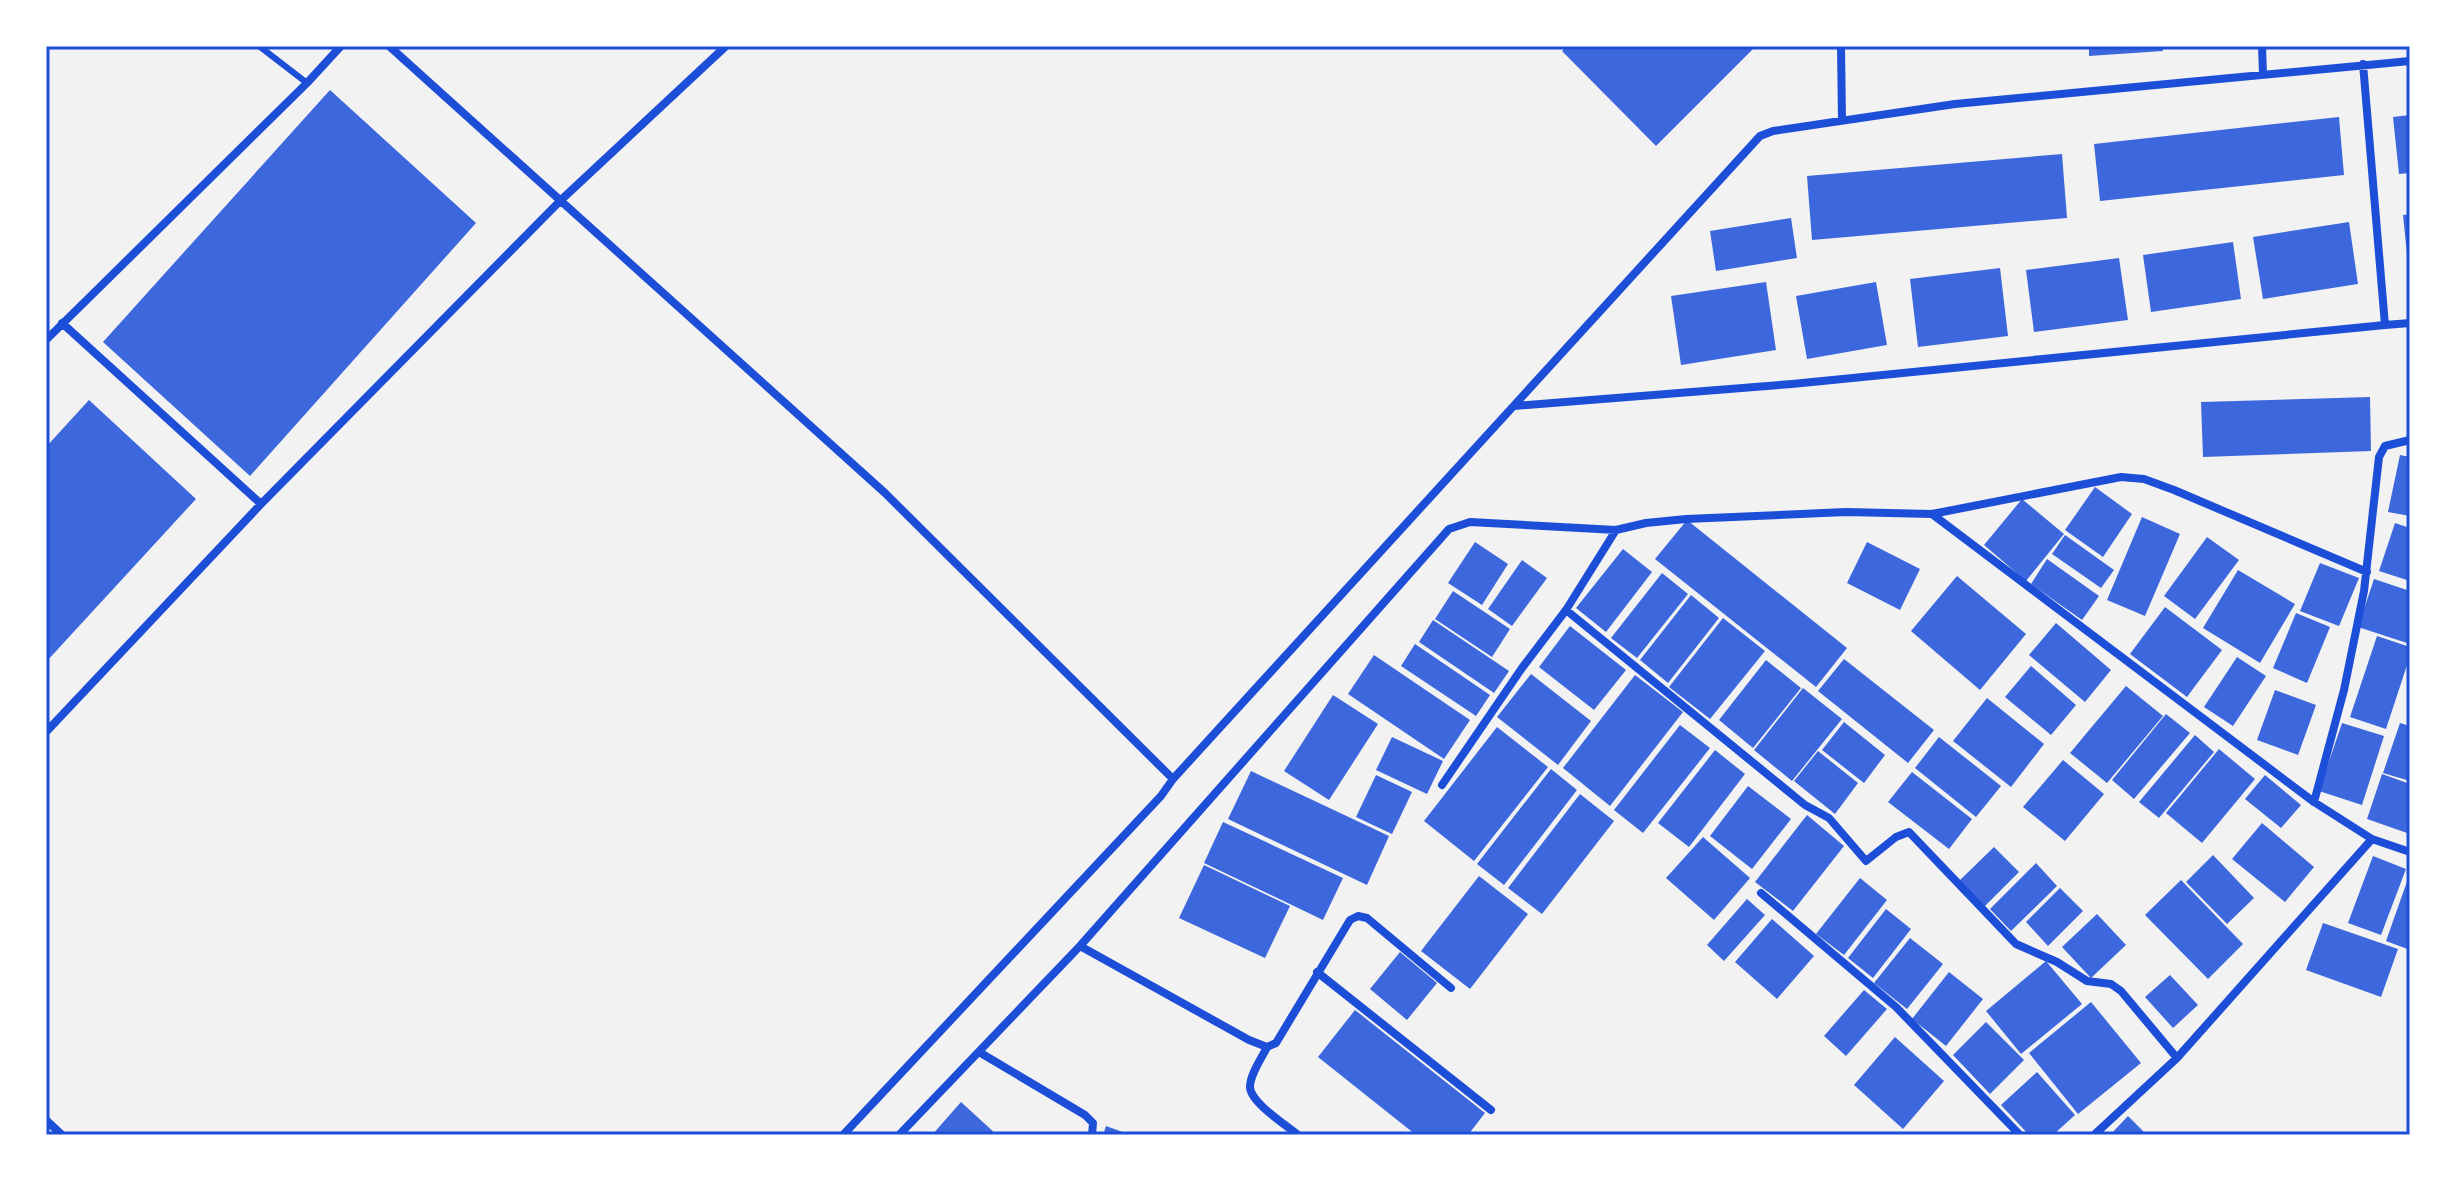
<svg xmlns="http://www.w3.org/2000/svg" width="2456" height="1181" viewBox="0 0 2456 1181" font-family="'PT Sans Narrow',sans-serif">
<rect width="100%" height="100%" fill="#f2f2f2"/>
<path fill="#3d67dc" d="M1567,46H1749L1753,49L1656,146L1562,51Z
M2089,46H2162L2163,51L2089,56Z
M330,90L476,223L250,476L103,342Z
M2410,115V173L2399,174L2393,117Z
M2339,117L2344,175L2100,201L2094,144Z
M2062,154L2067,218L1812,240L1807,176Z
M2410,214V264H2408L2403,215Z
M1791,218L1797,258L1716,271L1710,231Z
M2349,222L2358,284L2263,299L2253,237Z
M2233,242L2241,299L2151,312L2143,255Z
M2119,258L2128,320L2034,332L2026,270Z
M2000,268L2008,336L1918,347L1910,279Z
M1766,282L1776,350L1681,365L1671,296Z
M1876,282L1887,345L1807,359L1796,296Z
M2370,397L2371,451L2203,457L2201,402Z
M89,400L196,499L46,662V447Z
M2400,455L2410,457V516L2388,512Z
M2095,487L2132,514L2103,557L2065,530Z
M2022,499L2064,534L2026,581L1984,545Z
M2142,517L2180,534L2145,616L2107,600Z
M1687,520L1847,648L1816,687L1655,559Z
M2395,523L2410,528V581L2379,571Z
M2065,535L2114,570L2101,588L2052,554Z
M2207,537L2239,560L2195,619L2164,596Z
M1475,542L1508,564L1482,605L1448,583Z
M1867,542L1920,569L1900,610L1847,583Z
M1623,549L1652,572L1606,632L1576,608Z
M2047,559L2099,596L2082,620L2031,584Z
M1522,560L1547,578L1512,626L1488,609Z
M2320,563L2359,578L2339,626L2300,611Z
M2238,570L2295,604L2260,663L2203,628Z
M1662,573L1688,594L1637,658L1611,638Z
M1957,576L2026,634L1980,690L1911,631Z
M2374,579L2410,591V644L2358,627Z
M1453,591L1510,629L1492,657L1435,619Z
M1691,595L1719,618L1668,683L1640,660Z
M2165,607L2222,650L2187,697L2130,654Z
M2296,613L2330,627L2307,683L2273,668Z
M1723,618L1765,651L1710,719L1669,687Z
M1433,620L1509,671L1494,693L1419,642Z
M2056,623L2111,670L2085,702L2029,655Z
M1570,626L1626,670L1594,710L1539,667Z
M2377,636L2410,647V656L2386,729L2350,717Z
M1415,644L1490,695L1476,716L1401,666Z
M1374,655L1470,720L1444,759L1348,694Z
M2237,657L2266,676L2233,726L2204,707Z
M1844,659L1934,730L1908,763L1818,691Z
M1766,660L1801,688L1753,748L1719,720Z
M2031,666L2076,705L2051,735L2005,697Z
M1531,674L1591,721L1558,765L1497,717Z
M1635,675L1683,712L1610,806L1563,768Z
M2126,686L2163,716L2107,783L2070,753Z
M1803,688L1842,719L1792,781L1754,750Z
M2275,690L2316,705L2298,755L2257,740Z
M1333,695L1378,724L1329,800L1284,771Z
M1987,698L2044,744L2011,787L1953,741Z
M2166,714L2190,733L2134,799L2112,780Z
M1844,722L1885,755L1864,783L1822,750Z
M2342,723L2384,736L2362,805L2319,791Z
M2400,723L2410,726V781L2383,773Z
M1680,725L1710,748L1643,833L1614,810Z
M1497,727L1548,767L1474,861L1424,821Z
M2195,735L2214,752L2159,818L2139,802Z
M1392,737L1443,761L1427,794L1376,770Z
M1939,737L2001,786L1976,817L1915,768Z
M2219,749L2255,779L2202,843L2166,813Z
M1715,750L1745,774L1689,847L1658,823Z
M1818,751L1858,783L1835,814L1794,781Z
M2063,760L2104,794L2065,841L2023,807Z
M1551,769L1577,790L1504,885L1477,864Z
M1251,771L1389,836L1367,885L1228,819Z
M1912,772L1972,819L1949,849L1888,802Z
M2382,774L2410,784V834L2367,819Z
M1376,775L1412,792L1392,834L1356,817Z
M2265,775L2301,805L2281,828L2245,799Z
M1748,786L1791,819L1752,869L1710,836Z
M1580,794L1614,821L1542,914L1508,888Z
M1807,815L1844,846L1793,911L1755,882Z
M1223,822L1343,878L1323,920L1204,863Z
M2262,823L2314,867L2285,902L2232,859Z
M1703,837L1750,878L1714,920L1666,878Z
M1994,847L2019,872L1984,907L1959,881Z
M2213,855L2254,898L2227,924L2186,882Z
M2373,856L2406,869L2381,935L2348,923Z
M2036,863L2057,886L2011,931L1990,909Z
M1204,865L1290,906L1265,958L1179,918Z
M2410,873V950L2386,941Z
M1479,876L1528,914L1470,989L1421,951Z
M1860,878L1887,900L1844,955L1816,934Z
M2181,880L2243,944L2208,979L2145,915Z
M2060,888L2083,911L2048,946L2026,922Z
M1747,899L1765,915L1724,961L1707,945Z
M1886,909L1911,929L1873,978L1848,958Z
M2097,914L2126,945L2091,978L2062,947Z
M1772,919L1814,956L1777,999L1735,962Z
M2323,923L2398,949L2381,997L2306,970Z
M1910,938L1943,964L1907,1009L1874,983Z
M1400,952L1437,983L1407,1020L1370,989Z
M2046,961L2082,1004L2021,1054L1986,1011Z
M1949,972L1983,999L1946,1046L1912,1019Z
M2170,975L2198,1005L2173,1028L2145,997Z
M1864,990L1887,1009L1846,1056L1824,1036Z
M2091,1002L2141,1063L2078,1114L2029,1053Z
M1355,1010L1485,1113L1468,1135H1416L1318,1057Z
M1986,1022L2024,1060L1990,1094L1953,1055Z
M1895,1037L1944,1081L1903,1129L1854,1085Z
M2037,1072L2075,1115L2053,1135H2029L2001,1105Z
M961,1102L997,1135H932Z
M2128,1116L2147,1135H2110Z
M1106,1126L1131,1135H1103Z"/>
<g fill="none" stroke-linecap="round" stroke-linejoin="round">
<path stroke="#1d4ed8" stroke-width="6" d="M259,46L307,83"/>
<path stroke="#1d4ed8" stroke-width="8" d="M389,46L885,493L1173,779
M1841,46L1842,120
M2262,46L2263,74
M62,323L261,504
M2385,325L2410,323
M46,340L307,83L341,46
M1514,406L1792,384L2385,325L2363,64
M1932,514L2314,802L2372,839L2410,852
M1566,610L1805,805L1829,818L1866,861L1896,837L1909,832L2016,944L2057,962L2087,981L2111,984L2121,991L2177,1058
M46,732L261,504L560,201L726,46
M1442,785L1522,668L1566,610L1616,530
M2314,802L2344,690L2364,591L2379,457L2385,446L2410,440
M1761,893L1896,1007L2020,1135
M1080,946L1249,1040L1267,1047L1276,1043L1350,920L1358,916L1367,918L1451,988
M1317,972L1491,1110
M1267,1047C1262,1058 1250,1074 1250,1087C1250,1102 1286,1125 1298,1135
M979,1052L1085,1115L1093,1123L1092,1135
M46,1120L62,1135
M843,1135L1161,796L1173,779L1760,136L1773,131L1955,104L2410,61
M899,1135L1080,946L1449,529L1470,522L1616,530L1646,523L1686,519L1846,512L1932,514L2121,477L2144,479L2174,490L2367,572
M2094,1135L2177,1058L2372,839"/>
</g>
<rect width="2456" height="1181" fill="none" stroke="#ffffff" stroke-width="96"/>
<rect x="48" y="48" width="2360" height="1085" fill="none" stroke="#1d4ed8" stroke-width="3"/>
</svg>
